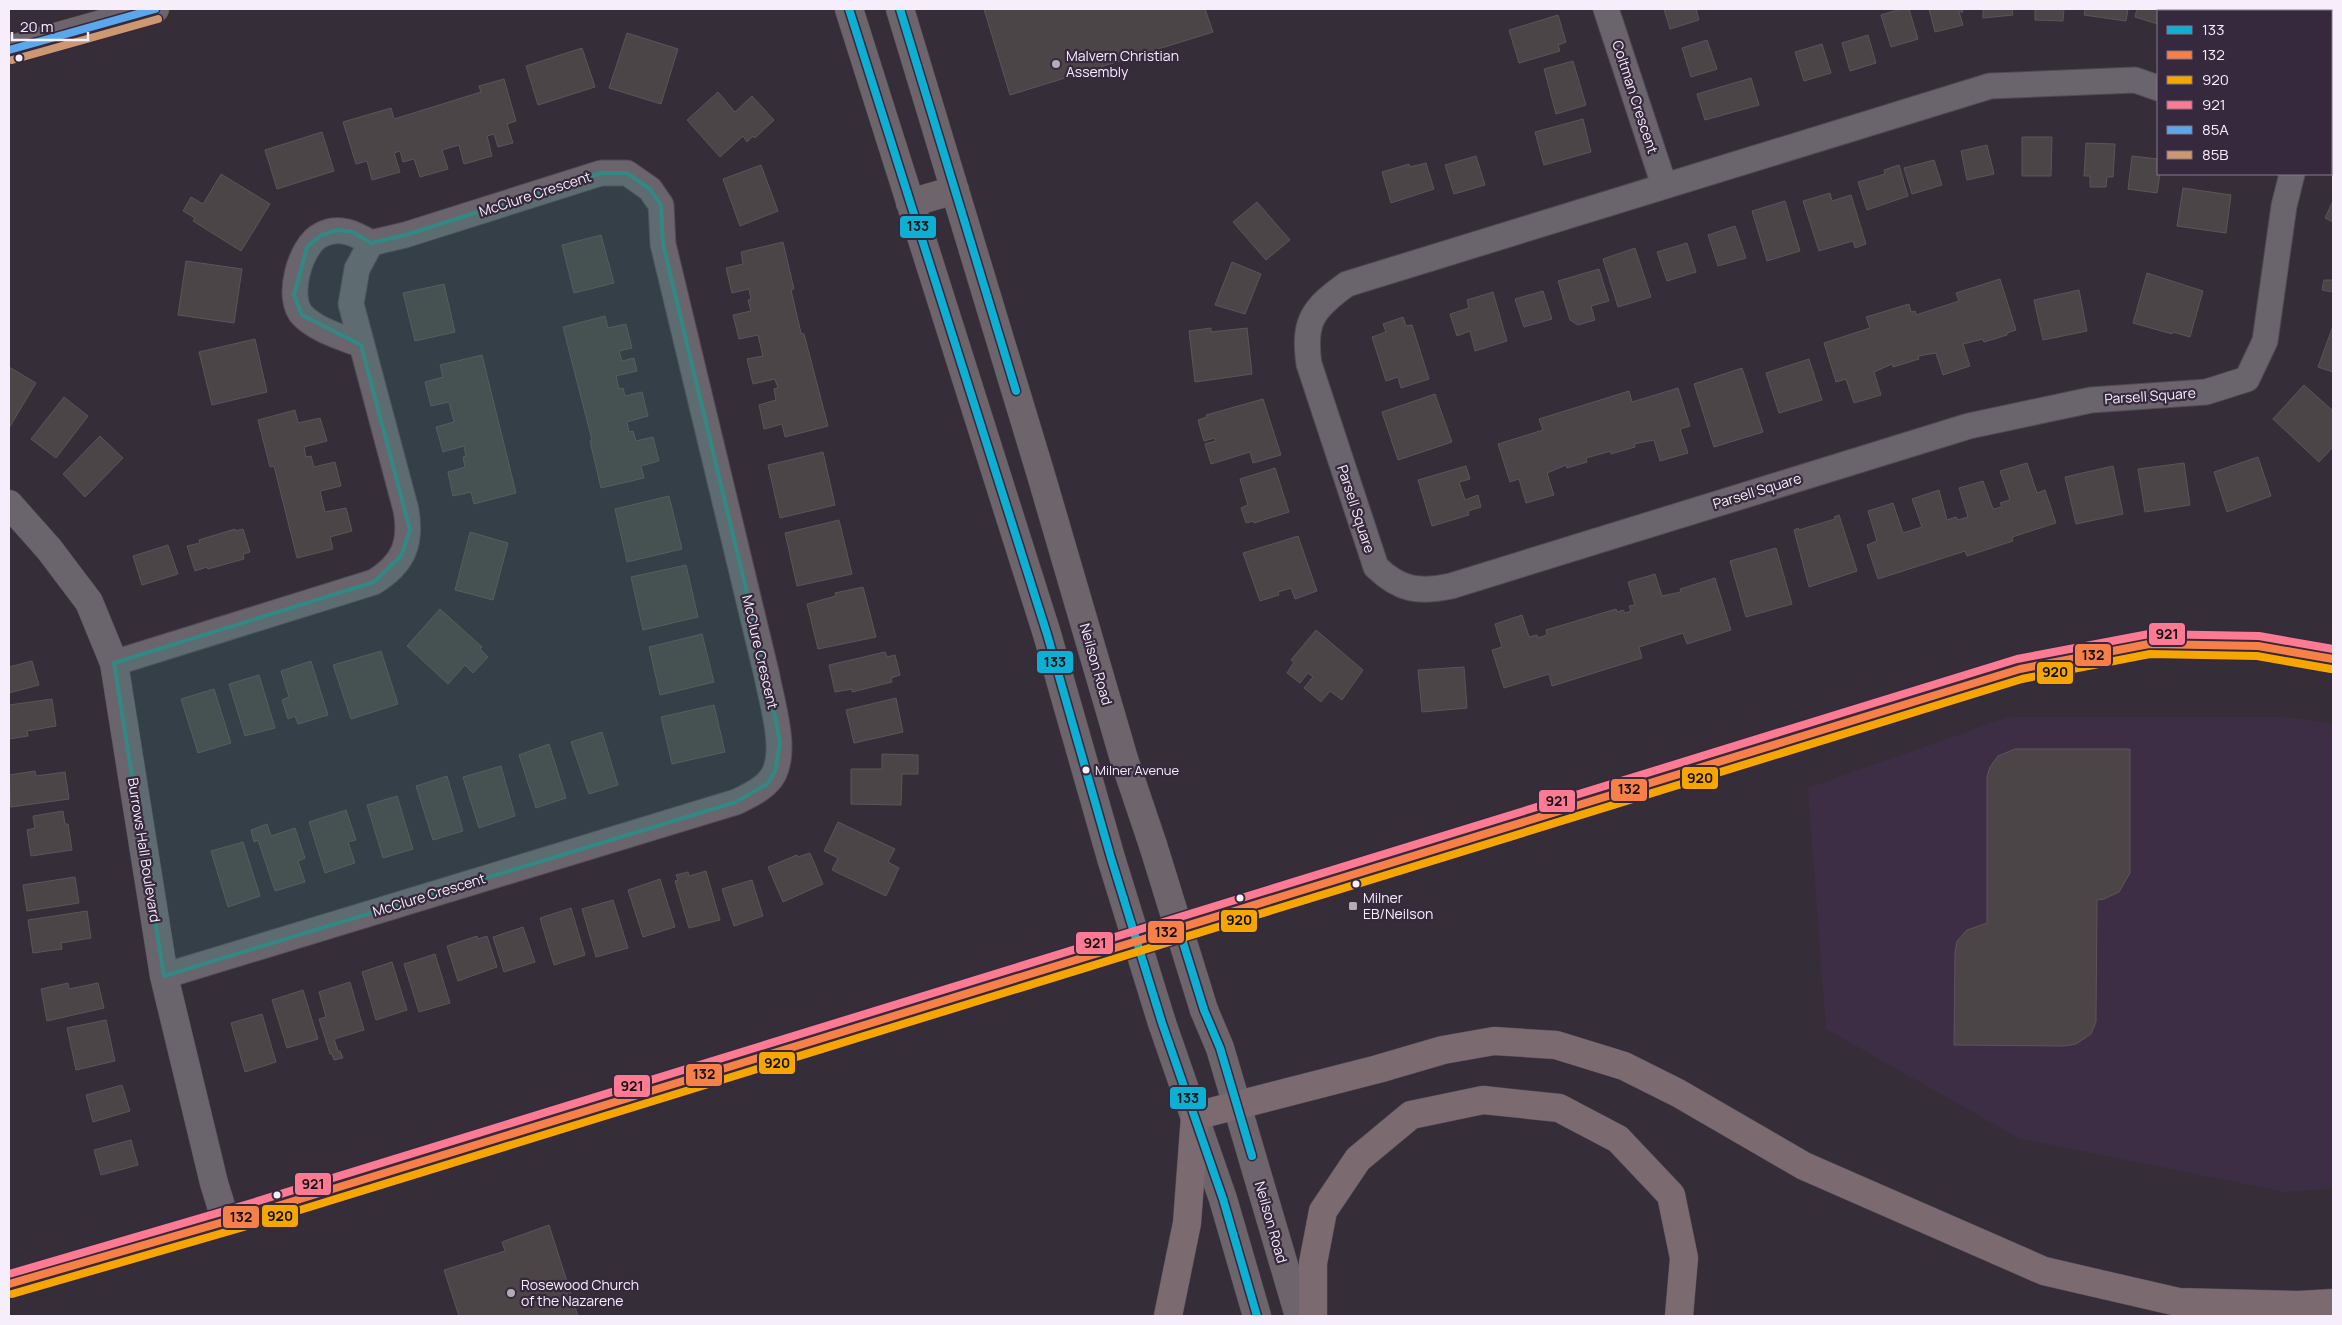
<svg xmlns="http://www.w3.org/2000/svg" width="2342" height="1325" viewBox="0 0 2342 1325" font-family="Manrope,sans-serif">
<rect width="100%" height="100%" fill="#352e39"/>
<path fill="#3e2e45" d="M2009,717H2286L2333,724V1188L2285,1192L2019,1138L1826,1029L1808,788Z"/>
<path fill="#4c4547" stroke="#5c5557" d="M984,9H1205L1213,32L1010,95Z
M1664,9H1696L1699,20L1670,29Z
M1901,9H1909L1918,39L1891,47L1881,15Z
M1929,9H1962L1963,12H1959L1963,25L1935,32Z
M1983,9H2012L2013,15L1983,18Z
M2035,9H2064L2063,21L2035,20Z
M2085,9H2128L2126,21L2084,15Z
M2137,9H2169L2168,11H2158V24L2135,17Z
M2288,9H2328L2324,11H2290Z
M1558,15L1566,42L1558,45L1560,51L1519,63L1509,30Z
M627,33L678,49L661,104L609,88Z
M1868,35L1876,63L1850,71L1842,43Z
M1707,40L1717,69L1691,77L1682,48Z
M1822,44L1831,73L1804,81L1795,52Z
M582,48L595,87L538,105L526,66Z
M1573,61L1586,105L1556,114L1544,69Z
M1751,78L1759,105L1705,120L1697,94Z
M504,79L516,121L507,124L513,143L498,147L494,134L487,136L492,156L464,164L459,145L442,150L448,169L420,177L414,159L403,162L400,151L394,153L400,172L372,180L367,161L356,164L343,122L391,108L394,119L481,92L479,86Z
M718,92L735,112L752,96L774,120L755,138L753,136L747,142L743,136L720,157L687,120Z
M1583,119L1591,152L1544,165L1535,132Z
M322,132L334,171L277,189L265,150Z
M2022,137H2052L2051,176H2022Z
M2086,143L2115,144L2113,177H2107L2106,187H2090V176H2084Z
M1987,145L1994,174L1967,180L1961,151Z
M1476,156L1485,185L1454,194L1445,165Z
M2132,156L2158,159L2160,174L2157,193L2128,189Z
M1934,160L1942,185L1912,194L1904,168Z
M1426,163L1434,189L1391,203L1382,172L1409,164L1410,167Z
M761,165L778,211L740,226L723,179Z
M1899,165L1908,196L1867,210L1858,182L1885,174L1884,170Z
M221,174L270,204L241,251L193,221L195,218L183,211L191,197L203,204Z
M2183,188L2231,195L2226,233L2177,226Z
M1830,193L1832,201L1851,195L1866,244L1855,248L1853,241L1819,251L1803,201Z
M1785,201L1800,251L1767,261L1752,211Z
M2333,201V222L2325,218Z
M1257,202L1290,240L1266,260L1233,222Z
M1735,226L1746,258L1718,266L1708,235Z
M601,235L614,283L574,293L562,245Z
M783,242L794,289L791,290L801,333L804,334L828,426L785,437L782,424L764,429L759,405L776,400L774,389L778,388L775,379L753,384L747,359L763,356L758,335L739,339L733,315L751,311L748,300L751,299L749,289L732,293L726,268L743,264L741,252Z
M1687,243L1696,272L1667,281L1657,252Z
M1635,248L1651,297L1618,307L1603,259Z
M186,261L242,269L234,323L178,315Z
M1232,262L1261,274L1245,314L1215,305Z
M1599,269L1609,301L1591,306L1595,320L1578,325L1570,320L1558,281Z
M2147,273L2203,291L2190,337L2173,332L2172,334L2133,323Z
M2000,279L2016,330L2007,333V335L1984,342L1983,339L1963,344L1970,366L1943,375L1936,353L1918,356L1919,359L1893,367L1892,364L1874,372L1881,395L1854,403L1846,379L1836,382L1824,343L1870,328L1866,317L1909,304L1911,312L1915,311L1916,315L1959,301L1956,293Z
M2324,280H2333V294V292L2322,290Z
M444,284L455,332L415,341L403,293Z
M2079,290L2087,331L2043,340L2034,300Z
M1543,291L1552,319L1524,327L1515,299Z
M1493,292L1507,341L1475,351L1470,331L1457,336L1450,314L1469,308L1467,300Z
M605,316L608,328L626,324L632,348L619,351L622,361L634,358L637,371L616,376L619,389L623,388L625,396L642,392L648,416L627,422L629,432L633,431L636,441L653,437L659,461L641,466L644,478L601,488L590,441L592,440L563,327Z
M1403,317L1406,326L1412,325L1429,379L1401,388L1398,377L1386,381L1372,337L1386,332L1383,324Z
M2333,326V372L2318,367Z
M1211,328V332L1247,328L1252,374L1195,382L1189,331Z
M255,339L267,392L212,405L199,352Z
M482,355L516,493L474,504L471,492L453,496L448,472L465,467L463,457L466,456L464,446L443,452L436,427L454,422L449,402L431,406L425,382L443,377L440,365Z
M1809,359L1822,400L1779,413L1766,373Z
M9,367L36,383L9,428Z
M1742,368L1763,432L1714,447L1694,384Z
M2304,385L2333,411V447L2319,462L2273,419Z
M1678,388L1690,426L1680,429L1688,453L1660,461L1654,440L1634,444L1635,447L1611,454V451L1586,458L1587,462L1567,468L1566,465L1547,473L1554,495L1526,503L1519,479L1510,482L1498,444L1543,430L1539,419L1629,391L1632,402Z
M1435,394L1452,442L1398,460L1382,412Z
M64,397L88,416L56,458L31,439Z
M1263,399L1281,455L1253,463L1250,452L1211,464L1205,444L1216,441L1215,438L1204,441L1198,420L1207,417L1206,415Z
M295,410L298,423L320,418L327,441L304,447L306,457L311,456L314,467L335,462L341,486L320,491L325,512L346,508L352,531L330,537L333,549L297,558L274,466L270,467L258,420Z
M100,436L123,458L85,497L63,474Z
M823,452L835,505L780,518L768,465Z
M2258,457L2271,496L2227,512L2214,472Z
M2027,463L2037,493L2045,490L2056,523L2012,537L2013,541L1967,556L1965,551L1878,579L1867,545L1877,541L1868,511L1893,503L1903,533L1922,527L1912,499L1939,490L1947,520L1956,517L1958,520L1968,517L1959,488L1983,481L1993,509L2002,507L2000,503L2010,500L2000,471Z
M2184,463L2190,505L2145,512L2138,469Z
M1466,466L1470,479L1459,482L1465,500L1478,495L1481,507L1468,511L1469,515L1432,526L1418,480Z
M2113,466L2123,514L2076,524L2065,477Z
M1275,468L1289,512L1254,523L1253,521L1246,523L1241,508L1248,505L1240,479Z
M669,496L682,549L627,562L615,509Z
M1839,515L1857,571L1809,587L1794,530L1798,528L1799,530L1835,519L1834,517Z
M839,520L852,574L797,586L785,533Z
M235,529V531L243,529L250,552L243,554L244,559L208,569L207,567L195,571L187,546L200,543L199,540Z
M470,532L508,543L493,600L455,590Z
M1298,536L1317,591L1295,599L1291,588L1278,592L1279,595L1260,601L1243,553Z
M168,545L178,574L142,585L133,556Z
M1776,548L1792,604L1746,617L1730,561Z
M686,565L698,617L643,630L631,577Z
M1655,574L1662,596L1681,592L1680,589L1715,578L1731,630L1687,644L1683,633L1639,647L1642,658L1552,686L1549,674L1504,688L1492,650L1502,647L1495,624L1522,615L1529,637L1537,635L1538,638L1547,635L1546,630L1616,609L1617,612L1623,610L1625,613L1631,611L1629,606L1635,605L1628,582Z
M863,587L876,637L818,649L807,604L836,596L835,593Z
M440,609L482,647L480,649L488,657L473,673L465,665L448,684L407,646Z
M1316,630L1363,670L1342,700L1330,691L1321,702L1304,688L1313,677L1308,673L1300,683L1287,673L1294,662L1291,660Z
M702,634L714,682L660,695L649,647Z
M381,651L398,704L351,719L333,665Z
M885,652L887,657L895,655L900,675L891,678L892,682L852,692V689L835,692L829,665Z
M32,661L39,685L9,693V667Z
M311,661L328,715L298,724L295,716L288,719L282,700L289,697L281,671Z
M1464,667L1467,708L1422,712L1418,670Z
M259,675L275,728L245,736L229,684Z
M214,689L231,743L198,753L181,699Z
M896,698L903,732L854,743L846,710Z
M52,699L56,726L27,731L28,736L9,739V705Z
M714,705L725,752L672,764L661,717Z
M602,732L618,785L589,794L571,742Z
M549,744L566,798L536,808L519,755Z
M2015,749H2130V873L2119,892L2104,899L2097,900L2096,1022L2091,1034L2076,1044L2064,1046L1954,1045L1955,952L1957,941L1967,930L1987,923V776L1990,767L1998,756Z
M882,754L918,755V774H902L901,805L851,804V769H882Z
M501,766L515,816L479,828L463,777Z
M35,771L36,776L65,772L69,799L11,807L9,775Z
M447,776L463,831L433,840L416,786Z
M397,796L413,849L383,858L367,805Z
M346,810L356,840L348,842L355,863L325,873L309,822Z
M63,811L65,824H68L72,850L31,856L27,830L35,828L33,816Z
M838,822L895,849L888,862L899,868L886,896L832,870L838,858L824,851Z
M267,824L271,836L295,828L305,858L298,861L305,882L275,891L258,840L254,842L251,830Z
M243,842L260,896L228,907L211,851Z
M810,853L823,884L783,902L768,867L797,855L798,857Z
M706,871L720,920L689,928L675,881L678,880L676,875L688,872L689,876Z
M75,877L79,903L27,911L23,885Z
M660,879L675,927L643,937L628,890Z
M752,880L763,916L734,926L722,889Z
M613,900L628,948L596,957L582,909Z
M571,908L585,955L554,965L540,918Z
M87,911L91,938L61,943L62,949L33,953L28,920Z
M523,927L535,962L504,972L493,937Z
M477,936L478,939L487,936L497,967L458,981L447,946Z
M435,954L450,1003L419,1012L404,964Z
M392,962L407,1010L376,1020L362,972Z
M350,982L364,1030L334,1039L338,1051H340L343,1058L334,1060L332,1054H330L319,1019L326,1017L319,992Z
M68,983L69,989L98,983L104,1008L47,1021L41,989Z
M303,990L318,1039L287,1048L272,1000Z
M262,1014L276,1062L245,1072L231,1023Z
M106,1020L115,1061L76,1070L67,1028Z
M122,1085L130,1111L93,1122L86,1095Z
M131,1140L138,1165L101,1175L94,1150Z
M549,1225L578,1316H459L444,1270L505,1251L502,1242Z"/>
<g fill="none" stroke-linecap="round" stroke-linejoin="round">
<defs>
<path id="minor" d="M1606,9L1664,185
M2158,88L2135,80L1990,86L1347,284C1312,309 1303,322 1309,364L1376,567C1400,590 1418,593 1451,586L1969,426L2091,400L2206,392L2247,379L2265,341L2284,206L2292,174
M2331,107L2333,104
M361,345C342,337 318,331 303,316C285,299 300,245 321,235C339,225 356,234 371,243
M114,663L374,582C403,564 412,544 406,510L351,304L357,269L371,243L405,235L601,173H627L650,189L661,205L663,244L767,676C772,705 792,762 766,784C758,792 746,797 736,802L164,976"/>
<path id="tertiary" d="M9,504L49,549L89,602L114,663L164,976L214,1183L226,1222"/>
<path id="secondary" d="M849,9L1047,634L1111,858
M900,9L1041,475L1124,759L1153,845
M9,50L155,9
M910,203L955,190
M1204,1010L1220,1048L1299,1316
M1162,1023L1223,1199L1257,1316
M9,1284L258,1212L2020,669L2149,644L2258,646L2333,659"/>
<path id="motorway" d="M1168,1316L1187,1223L1195,1116L1378,1069L1443,1050L1494,1041L1556,1045L1624,1066L1678,1093L1804,1166L2044,1271L2178,1302L2299,1305L2333,1303
M1313,1316V1263L1323,1211L1358,1159L1411,1115L1483,1100L1559,1108L1618,1139L1671,1195L1684,1258L1679,1316"/>
</defs>
<use href="#minor" stroke="#514a54" stroke-width="27"/>
<use href="#tertiary" stroke="#514a54" stroke-width="29"/>
<use href="#secondary" stroke="#514a54" stroke-width="29"/>
<use href="#motorway" stroke="#514a54" stroke-width="29"/>
<use href="#minor" stroke="#6a646d" stroke-width="25"/>
<use href="#tertiary" stroke="#6a646d" stroke-width="28"/>
<use href="#secondary" stroke="#6e646c" stroke-width="28"/>
<use href="#motorway" stroke="#7b6a70" stroke-width="28"/>
<defs>
<path id="secondary-bridge" d="M1153,845L1204,1010
M1111,858L1162,1023"/>
</defs>
<use href="#secondary-bridge" stroke="#514a54" stroke-width="29" stroke-linecap="butt"/>
<use href="#secondary-bridge" stroke="#6e646c" stroke-width="28"/>
<defs>
<path id="bus-1" d="M849,9L1047,634L1111,858L1162,1023L1223,1199L1257,1316
M900,9L1016,391
M1182,939L1204,1010L1220,1048L1252,1156"/>
<path id="bus-2" d="M9,1284L258,1212L2020,669L2149,644L2258,646L2333,659"/>
<path id="bus-3" d="M12,1294L261,1222L2022,679L2150,654L2257,656L2331,669"/>
<path id="bus-4" d="M9,1274L255,1202L2017,659L2149,634L2259,636L2333,649"/>
<path id="bus-5" d="M9,50L155,9"/>
<path id="bus-6" d="M12,60L158,19"/>
</defs>
<use href="#bus-1" stroke="#37293d" stroke-width="11"/>
<use href="#bus-2" stroke="#37293d" stroke-width="11"/>
<use href="#bus-3" stroke="#37293d" stroke-width="11"/>
<use href="#bus-4" stroke="#37293d" stroke-width="11"/>
<use href="#bus-5" stroke="#37293d" stroke-width="11"/>
<use href="#bus-6" stroke="#37293d" stroke-width="11"/>
<use href="#bus-1" stroke="#0dafd3" stroke-width="8"/>
<use href="#bus-2" stroke="#f78048" stroke-width="8"/>
<use href="#bus-3" stroke="#f7a600" stroke-width="8"/>
<use href="#bus-4" stroke="#fe7a93" stroke-width="8"/>
<use href="#bus-5" stroke="#5aa8eb" stroke-width="8"/>
<use href="#bus-6" stroke="#cd976f" stroke-width="8"/>
</g>
<path fill="#328883" fill-opacity="0.2" stroke="#328883" stroke-width="4" stroke-linejoin="round" d="M601,173H627L650,189L661,205L663,244L767,676L780,742L775,772L767,784L736,802L164,976L114,663L374,582L401,556L410,530L361,345L302,315L294,295L307,247L321,235L338,230L353,232L371,243L405,235Z"/>
<g fill="#f7eefb" stroke="#37293d" stroke-width="2">
<circle cx="19" cy="58" r="4.5"/>
<circle cx="1086" cy="770" r="4.5"/>
<circle cx="1356" cy="884" r="4.5"/>
<circle cx="1240" cy="898" r="4.5"/>
<circle cx="277" cy="1195" r="4.5"/>
</g>
<g fill="#b3abb7" stroke="#37293d" stroke-width="2">
<circle cx="1056" cy="64" r="5"/>
<rect x="1348" y="901" width="10" height="10" rx="2.5"/>
<circle cx="511" cy="1293" r="5"/>
</g>
<g text-anchor="middle" stroke-width="4.5" stroke-linejoin="round" paint-order="stroke">
<g font-size="13" fill="#f7eefb" stroke="#37293d" text-anchor="start">
<text x="1095" y="775">Milner Avenue</text>
</g>
<g font-size="14" fill="#f7eefb" stroke="#37293d" text-anchor="start">
<text x="1066" y="61">Malvern Christian<tspan x="1066" dy="16">Assembly</tspan></text>
<text x="1363" y="903">Milner<tspan x="1363" dy="16">EB/Neilson</tspan></text>
<text x="521" y="1290">Rosewood Church<tspan x="521" dy="16">of the Nazarene</tspan></text>
</g>
<g font-size="14" fill="#f7eefb" stroke="#37293d">
<text transform="translate(1635 97) rotate(72)" y="5">Coltman Crescent</text>
<text transform="translate(535 194) rotate(-18)" y="5">McClure Crescent</text>
<text transform="translate(2150 396) rotate(-4)" y="5">Parsell Square</text>
<text transform="translate(1757 491) rotate(-17)" y="5">Parsell Square</text>
<text transform="translate(1356 509) rotate(72)" y="5">Parsell Square</text>
<text transform="translate(760 652) rotate(77)" y="5">McClure Crescent</text>
<text transform="translate(1096 664) rotate(74)" y="5">Neilson Road</text>
<text transform="translate(144 850) rotate(81)" y="5">Burrows Hall Boulevard</text>
<text transform="translate(429 895) rotate(-17)" y="5">McClure Crescent</text>
<text transform="translate(1271 1222) rotate(74)" y="5">Neilson Road</text>
</g>
</g>
<g stroke="#37293d" stroke-width="2">
<rect x="899" y="215" width="38" height="24" rx="5" fill="#0dafd3"/>
<rect x="2148" y="622" width="38" height="24" rx="5" fill="#fe7a93"/>
<rect x="2074" y="643" width="38" height="24" rx="5" fill="#f78048"/>
<rect x="1036" y="650" width="38" height="24" rx="5" fill="#0dafd3"/>
<rect x="2036" y="661" width="38" height="24" rx="5" fill="#f7a600"/>
<rect x="1681" y="766" width="38" height="24" rx="5" fill="#f7a600"/>
<rect x="1610" y="778" width="38" height="24" rx="5" fill="#f78048"/>
<rect x="1538" y="789" width="38" height="24" rx="5" fill="#fe7a93"/>
<rect x="1220" y="909" width="38" height="24" rx="5" fill="#f7a600"/>
<rect x="1147" y="920" width="38" height="24" rx="5" fill="#f78048"/>
<rect x="1075" y="931" width="39" height="24" rx="5" fill="#fe7a93"/>
<rect x="758" y="1051" width="38" height="24" rx="5" fill="#f7a600"/>
<rect x="685" y="1063" width="38" height="24" rx="5" fill="#f78048"/>
<rect x="613" y="1074" width="38" height="24" rx="5" fill="#fe7a93"/>
<rect x="1169" y="1086" width="38" height="24" rx="5" fill="#0dafd3"/>
<rect x="294" y="1172" width="38" height="24" rx="5" fill="#fe7a93"/>
<rect x="261" y="1204" width="38" height="24" rx="5" fill="#f7a600"/>
<rect x="222" y="1205" width="38" height="24" rx="5" fill="#f78048"/>
</g>
<g font-size="14" text-anchor="middle" font-weight="bold" fill="#111">
<text x="918" y="231">133</text>
<text x="2167" y="639">921</text>
<text x="2093" y="660">132</text>
<text x="1055" y="667">133</text>
<text x="2055" y="677">920</text>
<text x="1700" y="783">920</text>
<text x="1629" y="794">132</text>
<text x="1557" y="806">921</text>
<text x="1239" y="925">920</text>
<text x="1166" y="937">132</text>
<text x="1095" y="948">921</text>
<text x="777" y="1068">920</text>
<text x="704" y="1079">132</text>
<text x="632" y="1091">921</text>
<text x="1188" y="1103">133</text>
<text x="313" y="1189">921</text>
<text x="280" y="1221">920</text>
<text x="241" y="1222">132</text>
</g>
<rect width="2342" height="1325" fill="none" stroke="#f7eefb" stroke-width="20"/>
<rect x="2157" y="10" width="175" height="165" fill="#37293d" stroke="#847889"/>
<rect x="2167" y="26" width="25" height="8" fill="#0dafd3" stroke="#847889"/>
<text x="2202" y="35" font-size="15" fill="#f7eefb">133</text>
<rect x="2167" y="51" width="25" height="8" fill="#f78048" stroke="#847889"/>
<text x="2202" y="60" font-size="15" fill="#f7eefb">132</text>
<rect x="2167" y="76" width="25" height="8" fill="#f7a600" stroke="#847889"/>
<text x="2202" y="85" font-size="15" fill="#f7eefb">920</text>
<rect x="2167" y="101" width="25" height="8" fill="#fe7a93" stroke="#847889"/>
<text x="2202" y="110" font-size="15" fill="#f7eefb">921</text>
<rect x="2167" y="126" width="25" height="8" fill="#5aa8eb" stroke="#847889"/>
<text x="2202" y="135" font-size="15" fill="#f7eefb">85A</text>
<rect x="2167" y="151" width="25" height="8" fill="#cd976f" stroke="#847889"/>
<text x="2202" y="160" font-size="15" fill="#f7eefb">85B</text>
<path d="M12 32v8h76v-8" fill="none" stroke="#f7eefb" stroke-width="2.5"/>
<text x="20" y="32" font-size="15" fill="#f7eefb" stroke="#37293d" stroke-width="4" paint-order="stroke">20 m</text>
</svg>
